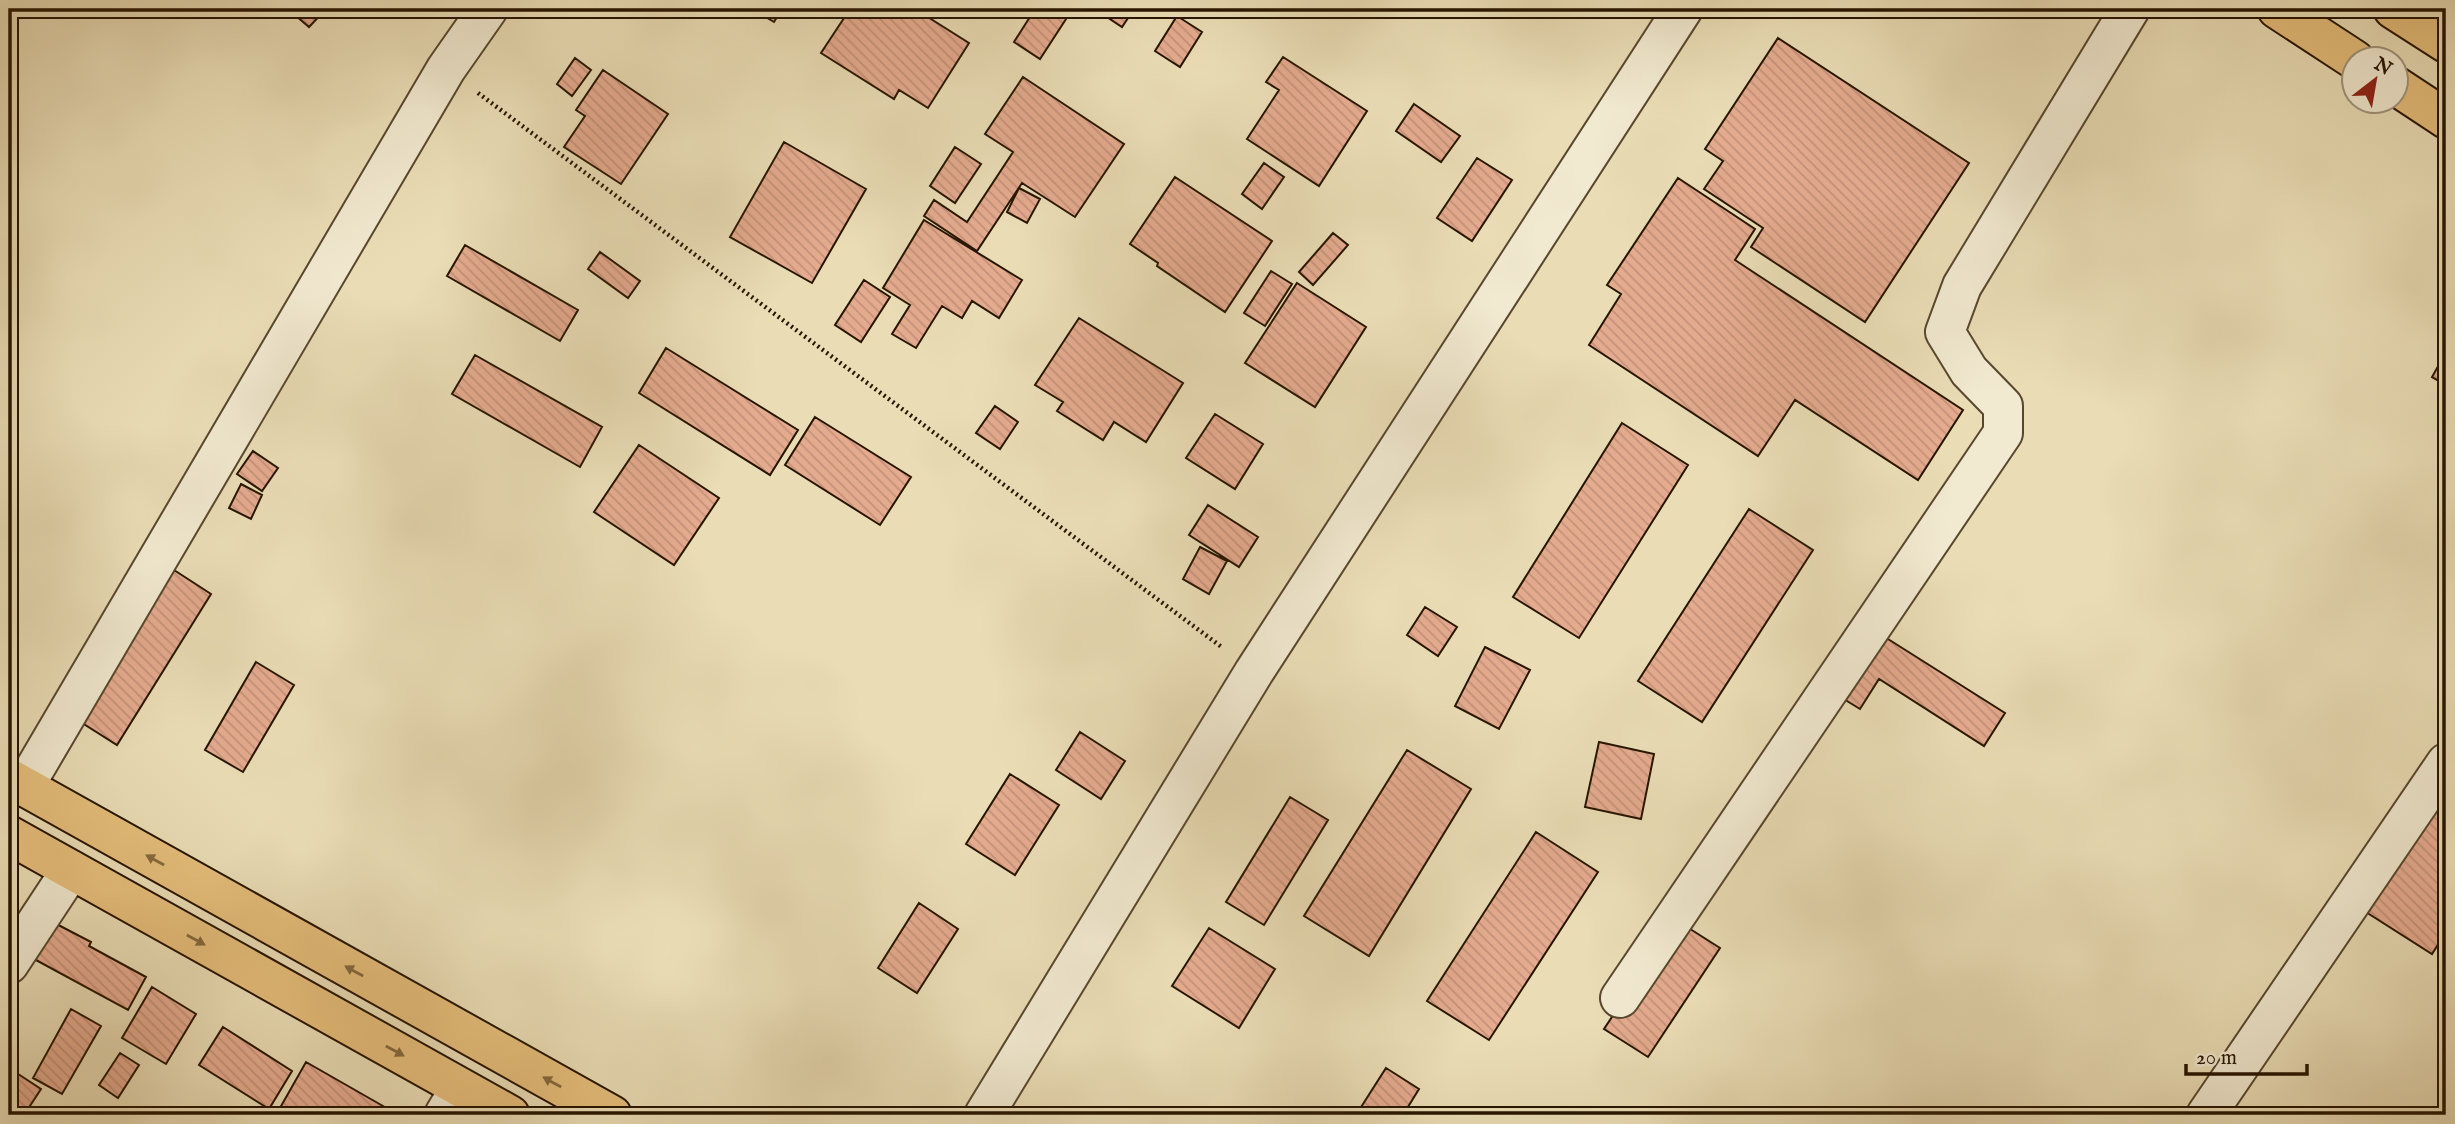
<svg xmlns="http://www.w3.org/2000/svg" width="2455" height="1124" viewBox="0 0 2455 1124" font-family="'IM FELL English',serif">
<defs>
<pattern id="building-back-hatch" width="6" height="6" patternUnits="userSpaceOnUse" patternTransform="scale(1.75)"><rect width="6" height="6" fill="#e5ab8f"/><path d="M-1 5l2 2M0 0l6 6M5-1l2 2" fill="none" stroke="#c4927a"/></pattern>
</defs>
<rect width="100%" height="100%" fill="#eaddb6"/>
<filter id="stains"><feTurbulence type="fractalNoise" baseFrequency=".00286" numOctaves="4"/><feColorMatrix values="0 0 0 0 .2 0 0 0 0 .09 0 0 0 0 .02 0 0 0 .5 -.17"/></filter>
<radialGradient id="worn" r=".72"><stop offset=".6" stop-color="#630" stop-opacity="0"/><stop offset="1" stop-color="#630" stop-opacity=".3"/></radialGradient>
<path fill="url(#building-back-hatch)" stroke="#271500" stroke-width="2" d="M288,9H326L309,27Z
M752,9H782L774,22Z
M850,9H915L969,43L928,108L899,90L894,99L821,53Z
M1035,9H1050L1066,19L1040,59L1014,42Z
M1095,9H1134L1122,27Z
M1177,16L1202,32L1180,67L1155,51Z
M1778,38L1969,163L1865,322L1751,247L1763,228L1704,189L1723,161L1705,149Z
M1283,57L1367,111L1319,186L1247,139L1279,90L1266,82Z
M575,58L591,70L572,96L557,84Z
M603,70L668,114L621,184L564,147L585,116L576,110Z
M1023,77L1124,144L1075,217L1022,183L977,251L924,216L934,200L967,222L1013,152L985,134Z
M1414,104L1460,136L1441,162L1396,131Z
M784,142L866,189L812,283L730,237Z
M955,147L981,164L955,203L930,186Z
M1477,158L1512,180L1472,241L1437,218Z
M1264,163L1284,177L1262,209L1242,194Z
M1175,177L1272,241L1225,312L1157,266L1158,263L1130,244Z
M1678,178L1755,229L1735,260L1963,410L1918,480L1795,400L1758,456L1589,345L1621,294L1607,285Z
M1019,188L1040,199L1027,223L1007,212Z
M924,220L1022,280L999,318L972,301L962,318L942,306L916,348L892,334L910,305L883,288Z
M1333,233L1348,245L1313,285L1299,272Z
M465,245L578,310L560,341L447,276Z
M600,252L640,281L628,298L588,269Z
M1271,271L1292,284L1265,326L1244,313Z
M864,280L890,297L861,342L835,325Z
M1297,283L1366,327L1315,407L1245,363Z
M1079,318L1183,383L1146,442L1114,422L1103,440L1057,411L1063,402L1035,385Z
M666,348L798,430L770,475L639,393Z
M2446,352V385L2432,377Z
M475,355L602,427L580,467L452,394Z
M995,406L1018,422L1000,449L976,433Z
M1215,414L1263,444L1235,489L1186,458Z
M815,417L911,477L880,525L785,465Z
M1622,423L1688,465L1579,638L1513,597Z
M639,445L719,498L674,565L594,512Z
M253,451L278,468L262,491L237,474Z
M241,484L262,495L251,519L229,508Z
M1208,505L1258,537L1239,567L1189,535Z
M1749,509L1813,550L1702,722L1638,681Z
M1200,547L1227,561L1209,594L1183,579Z
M174,570L211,594L117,745L79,721Z
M1425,607L1457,627L1438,656L1407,635Z
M1869,627L2005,713L1984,746L1879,679L1860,709L1829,690Z
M1485,647L1530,670L1499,729L1455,706Z
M256,662L294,685L243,772L205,750Z
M1080,732L1125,761L1101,799L1056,770Z
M1599,742L1654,754L1641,819L1585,807Z
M1407,750L1471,789L1369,956L1304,916Z
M2446,768V932L2432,954L2358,907Z
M1010,774L1059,805L1015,875L966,844Z
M1290,797L1328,820L1264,925L1226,902Z
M1536,832L1598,872L1489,1040L1427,1001Z
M919,903L958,929L917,993L878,968Z
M43,917L91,942L89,946L146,977L128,1010L23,953Z
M1676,920L1720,948L1648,1057L1604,1029Z
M1209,928L1275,969L1239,1028L1172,986Z
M152,987L196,1014L166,1064L122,1038Z
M71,1009L101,1026L62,1094L33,1078Z
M223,1027L292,1071L269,1109L199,1065Z
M120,1053L139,1065L118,1098L99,1085Z
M306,1062L390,1110L387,1115H276Z
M9,1068L41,1089L24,1115H14L9,1112Z
M1386,1068L1419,1089L1403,1115H1356Z"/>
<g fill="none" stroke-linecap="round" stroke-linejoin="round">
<defs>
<path id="minor" d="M24,787L446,69L488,9
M9,964L71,870
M1620,998L2003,433V406L1969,371L1945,332L1962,286L2130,9
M444,1115L460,1088
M984,1115L1254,672L1683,9
M2206,1115L2446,763"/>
<path id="major" d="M9,778L612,1115
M9,835L510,1115"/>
<path id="highway" d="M2277,9L2355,60
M2393,9L2446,43
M2396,86L2446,119"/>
</defs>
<use href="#minor" stroke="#58472e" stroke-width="42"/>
<use href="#major" stroke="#271500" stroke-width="42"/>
<use href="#highway" stroke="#271500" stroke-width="42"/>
<path stroke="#271500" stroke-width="4.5" stroke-dasharray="2 3.5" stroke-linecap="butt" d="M478,93L1223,648"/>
<use href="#minor" stroke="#f1e9d0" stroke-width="38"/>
<use href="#major" stroke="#e5be7b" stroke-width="38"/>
<use href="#highway" stroke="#e5be7b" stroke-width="38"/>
</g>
<defs><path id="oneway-solid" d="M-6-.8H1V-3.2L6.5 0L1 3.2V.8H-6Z" transform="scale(1.75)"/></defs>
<g fill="#866a3e">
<use href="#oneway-solid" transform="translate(155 860) rotate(-151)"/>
<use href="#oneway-solid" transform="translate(196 940) rotate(29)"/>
<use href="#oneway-solid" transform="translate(354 971) rotate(-151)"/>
<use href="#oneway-solid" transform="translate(395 1051) rotate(29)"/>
<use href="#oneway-solid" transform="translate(552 1082) rotate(-151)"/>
</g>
<rect width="2455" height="1124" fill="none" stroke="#eaddb6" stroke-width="35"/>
<rect x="10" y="10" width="2434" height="1103" fill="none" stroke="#271500" stroke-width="3.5"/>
<rect x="18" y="18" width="2420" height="1089" fill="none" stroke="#271500" stroke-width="2"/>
<g transform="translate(2375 80) rotate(31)"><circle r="33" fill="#f1e9d0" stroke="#a0947d" stroke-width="2"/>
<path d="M0-5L12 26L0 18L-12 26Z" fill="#8f2418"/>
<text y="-10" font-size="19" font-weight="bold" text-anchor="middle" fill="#271500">N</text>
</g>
<path d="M2186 1064v10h121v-10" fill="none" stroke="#271500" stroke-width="3.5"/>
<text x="2196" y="1064" font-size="21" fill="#271500" stroke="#f1e9d0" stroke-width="5" paint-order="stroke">20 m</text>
<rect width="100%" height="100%" filter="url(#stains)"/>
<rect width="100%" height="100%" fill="url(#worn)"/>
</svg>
